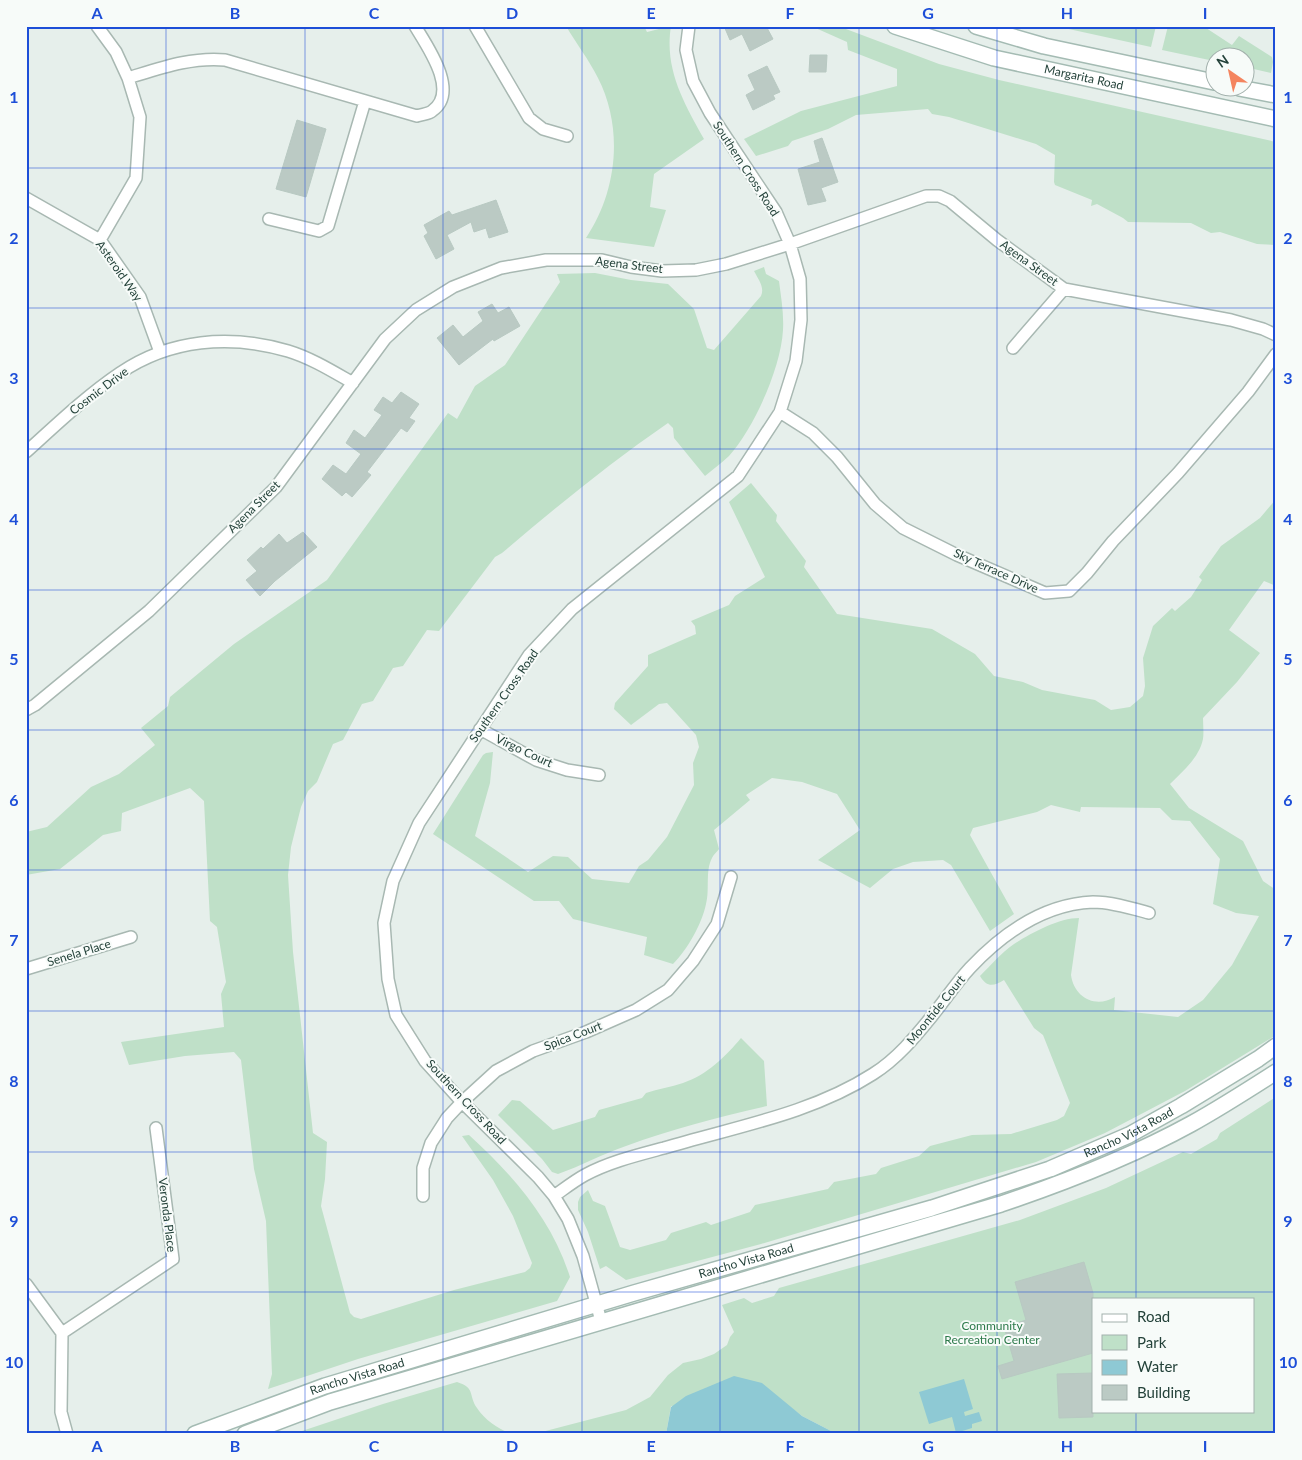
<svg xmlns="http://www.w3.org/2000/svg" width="1302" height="1460" viewBox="0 0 1302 1460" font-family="Lato,sans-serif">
<rect width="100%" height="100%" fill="#e6efeb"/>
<path fill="#bfe0c8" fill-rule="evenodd" d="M566,26H644L647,32L671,26C664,69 684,103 704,139L654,174L650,207L666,210L654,247L586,238C617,192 624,129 598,78C589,60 576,43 566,26Z
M811,26H838L939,64L999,80L1276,142V245L1257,244L1220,232L1211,233L1191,223L1128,222L1123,218L1097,204L1091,206L1092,200L1055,185L1054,182L1055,155L1036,144L949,117L932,114L928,109L856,115L828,129L792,141L788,146L756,156L744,139L801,111L897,86V69L848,50L847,42Z
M1055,26H1156L1151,47Z
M1168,26H1203L1232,45L1239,36L1272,57L1273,62L1271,73L1245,67L1244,58H1214V61L1162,50Z
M764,267L766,274L779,281C781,297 784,314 783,330C781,368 754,428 729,456C722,463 713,469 705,476L674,438L673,428L668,423C610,463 556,507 502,553L495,557L439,631L427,630L403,666L393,668L373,701L362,704L343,740L333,744L317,782L308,791L301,807L291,847L288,875L293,952L313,1133L327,1142L325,1179L321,1206L350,1313L354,1317L361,1319L454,1290L525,1272L530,1268L532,1263L513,1216L493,1180L462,1136L469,1135C513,1175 552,1220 570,1277L557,1301L358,1359L268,1389L272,1374L266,1221L254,1169L241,1060L234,1052L185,1056L129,1065L121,1042L224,1027L221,994L226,982L217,927L210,921L204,801L190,788L122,813L121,831L103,835L60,869L26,875V832L47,827L91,787L119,774L155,745L141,728L168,706L170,697L234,644L327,580L448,413L457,419L475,386L505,365L560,282L557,274L595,273L631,280L668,284L694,309L707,348L714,350L761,296C765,287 758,279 754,271Z
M751,483L777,515L776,521L806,561L804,567L837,614L932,629L975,654L994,676L1023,682L1042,690L1095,700L1111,710L1130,707L1143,696L1145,686L1143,658L1153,626L1172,608L1175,611L1191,597L1202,580L1199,577L1221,546L1260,518L1276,499V586L1264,581L1229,630L1260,653L1237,682L1203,718C1203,725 1204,732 1203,739C1199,758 1183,771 1170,784L1189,808L1243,841L1263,881L1276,890V1035L1185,1091L1105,1133L1036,1162L761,1244L626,1280L606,1266L600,1269L588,1232L578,1210V1202L580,1197L588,1190L593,1201L605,1206L620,1247L630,1250L666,1240L671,1233L706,1222L711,1225L750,1212L755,1205L828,1189L834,1182L876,1174L881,1168L919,1156L930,1146L972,1135L1011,1134L1057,1120L1064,1116L1070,1103L1043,1035L1034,1028L1004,980C994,986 987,988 980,976C991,965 1001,953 1014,944C1031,933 1059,918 1079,918L1071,975C1074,997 1095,1009 1115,997L1114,1010L1178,1017L1203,1000L1232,965L1259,916L1236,913L1213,904L1220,859L1190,821L1172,820L1160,808L1081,807L1080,812L1051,805L1037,812L973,828L970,835L1014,914L990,931L951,865L943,860L913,862L893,869L870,888L818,860L860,830L837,794L802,782L772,778L746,795L750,800L714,830L719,849C717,852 713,855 712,858C705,871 710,890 706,904C702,924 687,950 673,964L644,955L647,937L573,919L559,901H534L433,834L483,755L486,753L493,752L490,783L475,836L528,872L553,856L568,857L592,879L629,883L639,866L648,860L667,837L694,785L693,763L699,747L696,735L667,703L659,704L631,725L614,709L615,703L648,666V655L696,634L695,626L691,621L729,605L735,596L765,577L729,502Z
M741,1038L764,1061L767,1106C720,1117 671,1129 626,1146C602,1154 581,1166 558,1174L552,1172L542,1159L498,1115L512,1100L520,1101L553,1130L595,1117L599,1110L642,1098L646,1093C658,1089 671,1087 683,1083C707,1075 726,1056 741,1038Z
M1276,1097V1434H833V1432L802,1416L782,1401L671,1406L666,1434H534L626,1410L650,1397L668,1375L683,1363L701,1359L714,1354L727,1345L730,1337L734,1332L722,1305L744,1298L752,1303L774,1296L779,1288L1020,1220L1106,1188L1183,1152L1191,1154L1217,1139L1220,1133ZM1093,1299H1253V1411H1093Z
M457,1382C476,1388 468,1395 477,1408C485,1420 498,1429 512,1434H293L383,1404Z"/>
<path fill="#8ec9d4" d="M734,1376L762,1383L802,1416L833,1432V1434H666L671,1407L686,1396Z
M964,1379L973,1409L964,1412L965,1416L979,1412L982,1421L972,1424V1428L956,1433L952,1417L929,1424L919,1392Z"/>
<path fill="#bbcac4" stroke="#b8c9c2" d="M724,26H766L773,39L750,51L742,34L730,40Z
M810,55H827L826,72H809Z
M767,66L780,92L773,95L775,99L753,110L746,95L755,90L748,75Z
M297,120L326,129L306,197L276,189Z
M822,138L838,182L821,188L826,201L808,205L798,169L820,162L814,141Z
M496,200L508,232L489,238L486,228L474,232L471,222L447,235L454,249L436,259L424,236L428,233L424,225L449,211L452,215Z
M492,304L498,313L509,307L520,326L494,341L493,339L459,365L437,338L453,325L463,337L483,321L478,312Z
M401,392L419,404L409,418L415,421L407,432L401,428L367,472L371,475L352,497L346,492L342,496L322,479L333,465L346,474L361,454L346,443L354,430L365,438L382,415L374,410L383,397L392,403Z
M303,532L317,547L275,581L260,596L246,580L257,571L247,560L261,547L263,549L279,534L287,543Z
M1084,1262L1093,1293V1353L1002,1379L998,1366L1014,1361L1004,1327L1026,1320L1015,1282Z
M1093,1373V1417L1059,1418L1057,1374Z"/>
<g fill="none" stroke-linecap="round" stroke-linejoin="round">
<defs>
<path id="street" d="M97,26L116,52L128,78L140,117L136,178L100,240
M475,26L529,118L543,129L567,136
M128,78C161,68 191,57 225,60L417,116C422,114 429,114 432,111C460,92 427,46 415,26
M26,198L100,240L140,297L160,352
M269,219L319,231L328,226L365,101
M1013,348L1064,289
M780,412L813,433L837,457L875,504L903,528L957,555L1045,593L1069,591L1087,573L1113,541L1178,473L1248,392L1276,354
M26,452C56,425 86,396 120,373C170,339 230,334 288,351C311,358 332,371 353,383
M26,710L35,705L149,611L276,487L385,339L416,310L453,287L501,268L546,260H602L631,267L662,271L696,270L726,264L790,244L926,196H939L950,201L997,240L1064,289L1231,320L1263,329L1276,335
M480,729L536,760L567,770L599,775
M26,969L131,937
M423,1196V1168L431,1143L447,1118L462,1102L496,1071L533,1051L586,1032L636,1010L668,990L693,961L717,924L731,877
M554,1196C564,1189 574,1181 585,1175C609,1162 638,1155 664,1148C734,1127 811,1114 873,1074C897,1059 915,1037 932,1016C945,1000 956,983 970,968C1002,934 1044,904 1093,902C1111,902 1131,908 1149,913
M26,1284L62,1333L61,1412L67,1434
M601,1321L583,1256L568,1219L554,1196L538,1177L462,1102L425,1061L396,1015L388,979L384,923L393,881L419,823L529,655L572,609L738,476L780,412L796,361L801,320L800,279L790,244L776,212L710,113L693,81L686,50L689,26
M62,1333L173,1259L156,1128"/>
<g id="secondary">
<path id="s1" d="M895,26L994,58L1276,119"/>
<path d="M976,26L1044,46L1214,82"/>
<path d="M1239,88L1276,95"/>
<path id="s2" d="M195,1434L325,1386L634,1293L932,1208L1050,1169L1129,1135L1181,1106L1258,1059L1276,1046"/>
<path d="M245,1434L330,1402L1001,1204C1066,1182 1131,1157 1191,1124C1220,1108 1248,1090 1276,1072"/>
</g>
</defs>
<use href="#street" stroke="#a8b8b2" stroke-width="14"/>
<use href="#secondary" stroke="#a4bbb3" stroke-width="18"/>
<use href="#street" stroke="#fff" stroke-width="11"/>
<use href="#secondary" stroke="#fff" stroke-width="15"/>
</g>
<path fill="none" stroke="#1d4ed8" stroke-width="1" stroke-opacity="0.55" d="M166,26V1434M305,26V1434M443,26V1434M582,26V1434M720,26V1434M859,26V1434M997,26V1434M1136,26V1299M26,168H1276M26,308H1276M26,449H1276M26,590H1276M26,730H1276M26,870H1276M26,1011H1276M26,1152H1276M26,1292H1276M1136,1411V1434"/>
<g text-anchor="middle" stroke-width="4" stroke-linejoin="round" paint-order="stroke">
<g font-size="12" fill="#24423a" stroke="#f7fbf9">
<text dy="4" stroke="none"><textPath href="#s1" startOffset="196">Margarita Road</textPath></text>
<text transform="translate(746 169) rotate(57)" y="4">Southern Cross Road</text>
<text transform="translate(1029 263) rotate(36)" y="4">Agena Street</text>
<text transform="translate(629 265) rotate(7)" y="4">Agena Street</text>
<text transform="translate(119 271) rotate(55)" y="4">Asteroid Way</text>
<text transform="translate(99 391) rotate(-37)" y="4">Cosmic Drive</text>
<text transform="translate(254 507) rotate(-45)" y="4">Agena Street</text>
<text transform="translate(996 571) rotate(24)" y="4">Sky Terrace Drive</text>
<text transform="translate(504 696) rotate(-55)" y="4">Southern Cross Road</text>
<text transform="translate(524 751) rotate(25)" y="4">Virgo Court</text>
<text transform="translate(79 953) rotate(-17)" y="4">Senela Place</text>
<text transform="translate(936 1010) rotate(-51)" y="4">Moontide Court</text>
<text transform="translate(573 1036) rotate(-21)" y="4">Spica Court</text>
<text transform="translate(466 1102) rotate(47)" y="4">Southern Cross Road</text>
<text dy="4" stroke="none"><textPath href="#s2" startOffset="982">Rancho Vista Road</textPath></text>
<text transform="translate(167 1215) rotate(83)" y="4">Veronda Place</text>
<text dy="4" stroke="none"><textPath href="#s2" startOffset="578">Rancho Vista Road</textPath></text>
<text dy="4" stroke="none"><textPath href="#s2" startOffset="172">Rancho Vista Road</textPath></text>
</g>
<g font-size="12" fill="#2d7a4b" stroke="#f7fbf9">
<text x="992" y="1330">Community<tspan x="992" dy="14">Recreation Center</tspan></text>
</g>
</g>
<rect width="1302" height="1460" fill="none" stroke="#f7fbf9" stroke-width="55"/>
<rect x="1092" y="1298" width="162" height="115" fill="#f7fbf9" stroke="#a3b1ad"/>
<rect x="1102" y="1314" width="25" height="8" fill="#ffffff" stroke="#a3b1ad"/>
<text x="1137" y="1322" font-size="15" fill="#24423a">Road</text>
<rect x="1102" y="1335" width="25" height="15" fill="#bfe0c8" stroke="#a3b1ad"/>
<text x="1137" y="1348" font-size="15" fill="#24423a">Park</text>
<rect x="1102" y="1360" width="25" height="15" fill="#8ec9d4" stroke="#a3b1ad"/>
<text x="1137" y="1372" font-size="15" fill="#24423a">Water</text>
<rect x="1102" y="1385" width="25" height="15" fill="#bbcac4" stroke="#a3b1ad"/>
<text x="1137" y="1398" font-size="15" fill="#24423a">Building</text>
<g transform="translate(1230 72) rotate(326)"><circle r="24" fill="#f7fbf9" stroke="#a3b1ad"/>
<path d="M0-4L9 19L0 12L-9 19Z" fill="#f4845f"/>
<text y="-8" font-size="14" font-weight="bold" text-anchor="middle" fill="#24423a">N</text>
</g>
<rect x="28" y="28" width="1246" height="1404" fill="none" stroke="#1d4ed8" stroke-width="2"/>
<g font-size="16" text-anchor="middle" font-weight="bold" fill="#1d4ed8">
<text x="97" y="19">A</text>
<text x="235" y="19">B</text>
<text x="374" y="19">C</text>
<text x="512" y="19">D</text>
<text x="651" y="19">E</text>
<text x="790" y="19">F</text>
<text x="928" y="19">G</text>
<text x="1067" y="19">H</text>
<text x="1205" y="19">I</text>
<text x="14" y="103">1</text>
<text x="1288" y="103">1</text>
<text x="14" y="244">2</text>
<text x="1288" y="244">2</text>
<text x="14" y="384">3</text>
<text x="1288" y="384">3</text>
<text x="14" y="525">4</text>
<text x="1288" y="525">4</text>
<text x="14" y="665">5</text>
<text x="1288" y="665">5</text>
<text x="14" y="806">6</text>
<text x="1288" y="806">6</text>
<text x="14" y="946">7</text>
<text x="1288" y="946">7</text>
<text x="14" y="1087">8</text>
<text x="1288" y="1087">8</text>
<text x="14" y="1227">9</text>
<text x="1288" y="1227">9</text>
<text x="14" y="1368">10</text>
<text x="1288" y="1368">10</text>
<text x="97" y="1452">A</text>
<text x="235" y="1452">B</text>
<text x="374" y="1452">C</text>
<text x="512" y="1452">D</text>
<text x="651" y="1452">E</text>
<text x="790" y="1452">F</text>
<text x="928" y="1452">G</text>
<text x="1067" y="1452">H</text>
<text x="1205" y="1452">I</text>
</g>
</svg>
